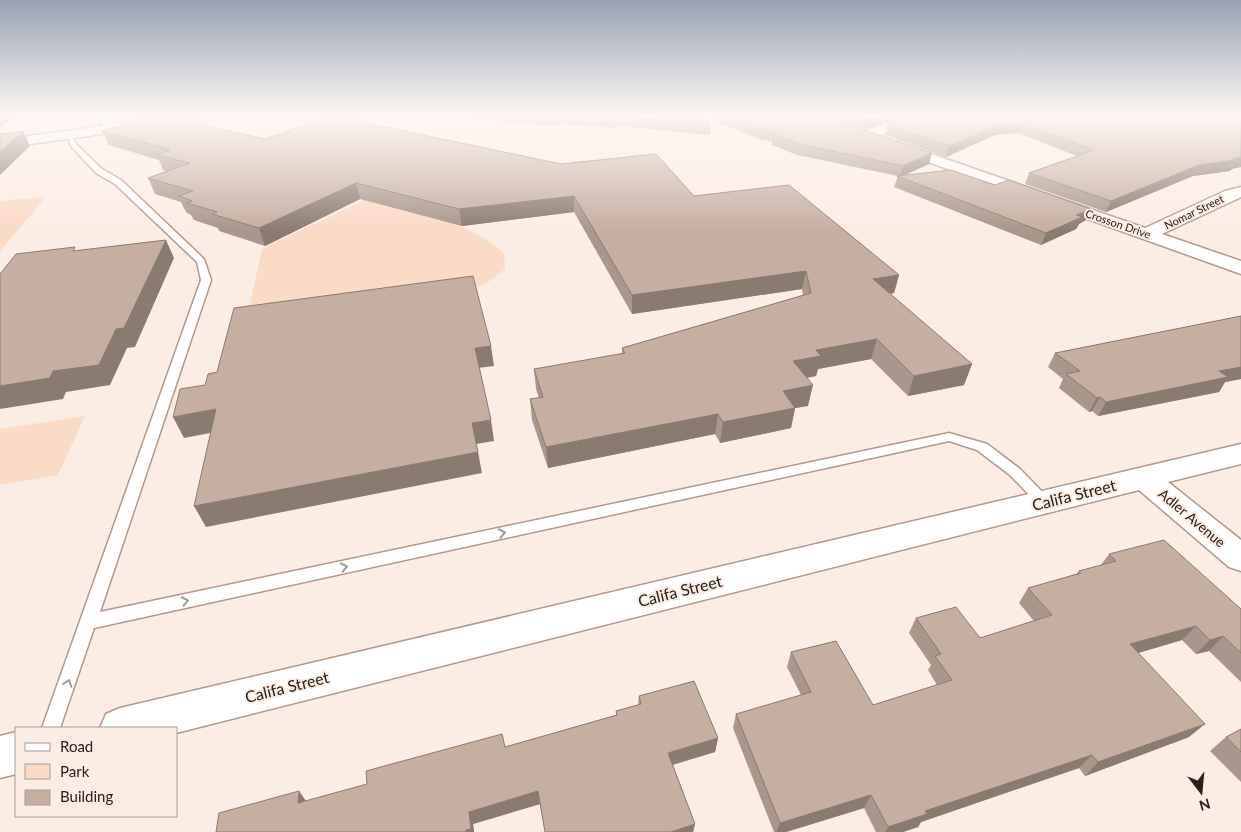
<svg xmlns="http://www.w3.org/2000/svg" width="1241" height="832" viewBox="0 0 1241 832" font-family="Lato,sans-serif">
<rect width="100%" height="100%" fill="#fcede4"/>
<path fill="#fbdac6" d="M46,197L0,251V201Z
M364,200C412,213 467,219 504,253L505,269L488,282L456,297L245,327L262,249Z
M85,416L58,475L0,485V429Z"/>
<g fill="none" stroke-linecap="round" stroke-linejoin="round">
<defs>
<path id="service" d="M95,115H101L111,127V129H107Z
M67,134H71L76,144L102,169L121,180L204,259L211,280L100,612L949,433L987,444L1020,469L1052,502L1050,506L1045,507L1040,506L1010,475L977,450L949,441L94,628L60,728H42L201,280L197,262L115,184L96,173L71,146Z"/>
<path id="minor" d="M159,115H185L179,119L89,136L0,148V140L89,128Z
M915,115H934L933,118L871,138L866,139L859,135L861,132Z
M897,142L1145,228L1225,191L1241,187V197L1162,234L1241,261V274L892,149L890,146L892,143Z
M1241,444V464L1168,482L1241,540V571L1229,567L1139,490L176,733V728H100L106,714L120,708Z
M16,732V774L0,778V736Z"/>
</defs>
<use href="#service" stroke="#b0998b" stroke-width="3"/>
<use href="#minor" stroke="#b0998b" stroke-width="3"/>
<use href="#service" fill="#fff" fill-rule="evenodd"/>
<use href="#minor" fill="#fff" fill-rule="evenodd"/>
</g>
<path fill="#aa968a" d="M143,115H198L210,127L265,139L363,118L362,122L694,196L899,275L894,293L890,294L972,364L964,385L908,396L871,359L818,369L816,376L807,378L808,406L795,408L791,428L720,443L715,434L548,468L532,420L530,399L539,398L536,389L534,369L622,354V348L803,295L802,289L632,314L574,212L462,226L360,199L265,246L219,231L218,228L194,220L191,215L186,212L181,202L155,194L148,178L167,171L163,170L159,160L109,145L102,131L148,117L147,115L144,116Z
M428,115H698L711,125L710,135L618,126V128L557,124L556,126Z
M699,115H792L929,164L903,176L1086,220L1079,224L1076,229L1041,245L894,187L898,176L797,155L772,145V141L762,140Z
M804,115H909L865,129Z
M1241,115L1232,169L1230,171L1193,176L1106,212L1025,184L1029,173L1077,156L1018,133L995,135L946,157L885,135L887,125Z
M1241,316V379L1225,382L1219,392L1098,416L1092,411L1089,412L1059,388L1063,379L1048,367L1055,353Z
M1109,554L1241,609V682L1209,651L1196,654L1182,640L1138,653L1189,737L1085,776L1079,768L921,822L918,827L903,832H876L864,808L786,832H774L733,728L736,714L801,695L787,667L791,652L873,705L937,685L928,670L931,665L909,633L916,618L980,638L1034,621L1019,603L1028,588L1076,574L1079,571L1101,565Z
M639,696L718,738L715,752L673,765L695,824L693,832H545L540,804L473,824L474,832H216L306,801L367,784L502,734L505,747L616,715V711L638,705Z
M1241,729V782L1210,751L1226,737Z"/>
<path fill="#8b7a70" d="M0,115H16L0,128Z
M358,115H362L363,118L360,135L357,121Z
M556,115H557V124L556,126L555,116Z
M881,115H909L865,129L867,119Z
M1021,123L1018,133L995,135L946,157L949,146L999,125Z
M23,131L30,146L0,175V152Z
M932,153L929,164L900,177L903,166Z
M1241,157V167L1232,169L1230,171L1193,176L1106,212L1111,201L1199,165Z
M356,183L360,199L265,246L259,228Z
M574,196V212L462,226L459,209Z
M1091,209L1086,220L1079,224L1076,229L1041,245L1046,233L1076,215Z
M166,240L174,258L135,347L127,348L110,385L66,392L63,399L0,409V386L53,371L116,329Z
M806,271L802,289L632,314V295Z
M899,275L894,293L868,298L873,279Z
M877,339L871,359L818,369L816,376L790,381L793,361L816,350Z
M491,346L494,366L478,368L475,348Z
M972,364L964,385L908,396L914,376Z
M1241,367V379L1225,382L1219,392L1098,416L1106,402L1219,371Z
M813,385L808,406L795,408L791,428L720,443L723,422L783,391Z
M1100,397L1092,411L1089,412L1097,398Z
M216,409L226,430L184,438L173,417Z
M718,414L715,434L548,468L546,447Z
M491,420L494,441L476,444L472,423Z
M478,452L482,473L206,527L194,506Z
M1196,626L1182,640L1118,659L1130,644Z
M1223,636L1209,651L1196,654L1210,640Z
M1205,724L1189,737L1085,776L1098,762Z
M718,738L715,752L667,766L668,753Z
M1092,755L1079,768L921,822L918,827L903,832H885L888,827L925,811Z
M299,791L308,804L298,803Z
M538,791L540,804L473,824L474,832H466L469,812Z
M871,795L864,808L786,832H776L780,823Z
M695,824L693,832H671Z"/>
<path fill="#c6aea0" stroke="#8b7a70" d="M148,115H198L210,127L265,139L332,115H358L357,121L561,164L656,154L694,196L789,185L899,275L873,279L972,364L914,376L877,339L816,350L821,356L793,361L813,385L783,391L795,408L723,422L718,414L546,447L530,399L543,397L534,369L625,353L622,348L811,293L806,271L632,295L574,196L459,209L356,183L259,228L212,214L217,212L187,203L192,201L179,196L193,191L148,178L190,163L157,155L171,150L102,131L149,116Z
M566,115H698L711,125L616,116L618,118Z
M724,115H792L807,117L864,130L932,153L903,166L799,144L774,134V131L763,130Z
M848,115H881L867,119Z
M921,115H1241V157L1232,159L1236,160L1199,165L1111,201L1029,173L1094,150L1021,123L999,125L949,146L887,125Z
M23,131L0,152V134Z
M951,170L995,185L1009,180L1091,209L1076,215L1082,217L1046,233L897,176Z
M166,240L124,328L116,329L99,365L53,371L50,378L0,386V274L16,254L75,247L73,251Z
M473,276L491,346L475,348L491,420L472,423L478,452L194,506L216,409L173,417L180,389L205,385L208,374L217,372L234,308Z
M1241,316V367L1219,371L1228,377L1106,402L1100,397L1097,398L1066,374L1080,371L1055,353Z
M1164,540L1241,609V653L1223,636L1210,640L1196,626L1130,644L1205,724L1098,762L1092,755L925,811L927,814L888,827L871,795L780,823L736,714L811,692L791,652L836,641L873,705L952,680L935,656L941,654L916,618L956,607L980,638L1052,615L1028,588L1081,573L1079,571L1116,561L1109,554Z
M694,681L718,738L668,753L695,824L671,832H545L538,791L469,812L471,829L466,830V832H216L219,813L299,791L298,803L367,784L366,771L502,734L505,747L617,715L616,711L641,704L639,696Z
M1241,729V752L1226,737Z"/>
<defs><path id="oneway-chevron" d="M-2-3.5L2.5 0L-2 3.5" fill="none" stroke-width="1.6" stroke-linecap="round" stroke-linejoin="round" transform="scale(1.25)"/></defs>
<g stroke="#9f9b98">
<use href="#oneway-chevron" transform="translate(502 533) rotate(-12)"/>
<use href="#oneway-chevron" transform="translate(344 567) rotate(-12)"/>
<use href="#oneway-chevron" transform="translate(185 601) rotate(-12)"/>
<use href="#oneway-chevron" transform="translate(68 683) rotate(-72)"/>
</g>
<linearGradient id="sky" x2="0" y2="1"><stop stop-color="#97a2b4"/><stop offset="0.5" stop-color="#fef7f3"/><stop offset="1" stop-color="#fef7f3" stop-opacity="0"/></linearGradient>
<rect width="1241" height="231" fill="url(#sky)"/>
<g text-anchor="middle" stroke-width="4" stroke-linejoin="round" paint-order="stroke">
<g font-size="11" fill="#29201b" stroke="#fcede4">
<text transform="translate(1194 212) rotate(-26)" y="4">Nomar Street</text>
<text transform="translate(1118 224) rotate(19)" y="4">Crosson Drive</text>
</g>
<g font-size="14" fill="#29201b" stroke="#fcede4">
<text transform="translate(1192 518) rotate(40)" y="5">Adler Avenue</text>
</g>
<g font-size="16" fill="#29201b" stroke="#fcede4">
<text transform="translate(1074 495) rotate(-14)" y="6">Califa Street</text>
<text transform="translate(680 591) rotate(-14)" y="6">Califa Street</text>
<text transform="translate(287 687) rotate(-14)" y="6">Califa Street</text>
</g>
</g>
<rect x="15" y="727" width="162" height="90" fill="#fcede4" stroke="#a89b94"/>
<rect x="25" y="743" width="25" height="8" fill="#ffffff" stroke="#a89b94"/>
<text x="60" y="752" font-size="15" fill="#29201b">Road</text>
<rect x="25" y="764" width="25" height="15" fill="#fbdac6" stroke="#a89b94"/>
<text x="60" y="777" font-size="15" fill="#29201b">Park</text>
<rect x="25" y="790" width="25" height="15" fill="#c6aea0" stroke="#a89b94"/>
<text x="60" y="802" font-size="15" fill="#29201b">Building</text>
<g transform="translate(1201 792) rotate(164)" stroke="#fcede4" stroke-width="4" paint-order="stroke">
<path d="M0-4L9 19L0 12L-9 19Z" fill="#29201b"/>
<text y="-8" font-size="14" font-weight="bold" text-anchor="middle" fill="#29201b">N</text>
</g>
</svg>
